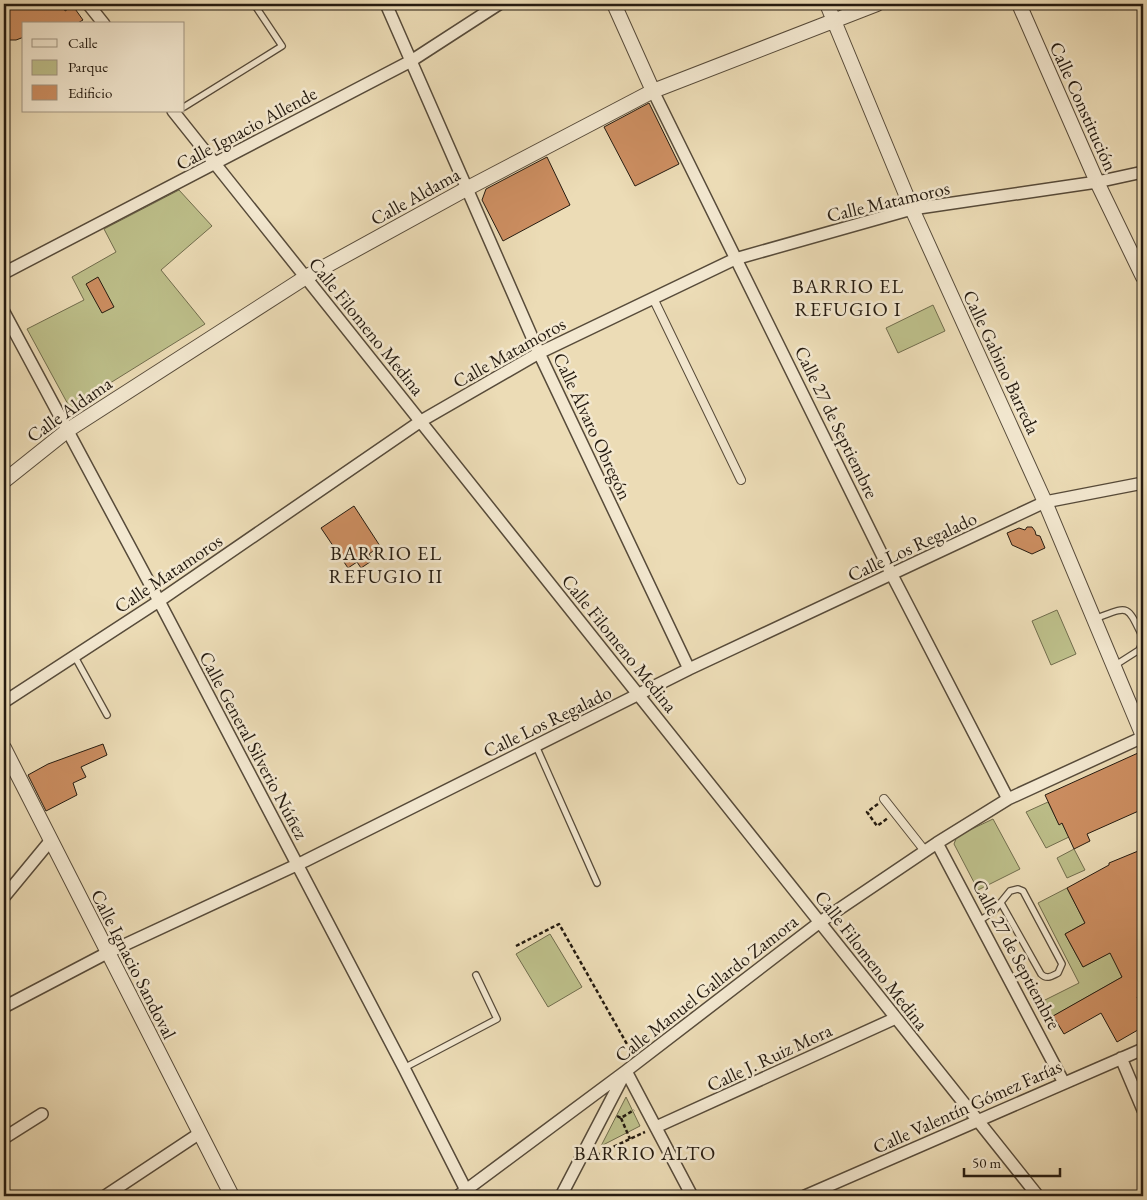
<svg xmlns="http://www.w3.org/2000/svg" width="1147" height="1200" viewBox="0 0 1147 1200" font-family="'EB Garamond',serif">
<rect width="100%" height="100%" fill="#ecdcb6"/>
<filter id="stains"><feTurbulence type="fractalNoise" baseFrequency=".004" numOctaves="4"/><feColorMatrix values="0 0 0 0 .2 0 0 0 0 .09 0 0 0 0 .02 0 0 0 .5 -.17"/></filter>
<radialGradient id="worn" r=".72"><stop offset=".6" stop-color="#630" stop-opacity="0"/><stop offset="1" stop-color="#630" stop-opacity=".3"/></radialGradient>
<path fill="#bdbf8a" stroke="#716d4d" d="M179,190L212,226L161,270L205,324L70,408L27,329L84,300L72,277L116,252L104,229Z
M933,305L945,331L898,353L886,328Z
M1057,610L1076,654L1051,665L1032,621Z
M1048,802L1059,824L1062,823L1069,837L1046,848L1026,812Z
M993,819L1020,869L978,890L954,844L957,836Z
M1074,849L1085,870L1067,878L1057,858Z
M1067,888L1085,923L1065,934L1083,967L1111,952L1122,977L1045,1021L1037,1004L1079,983L1038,903Z
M550,934L582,987L548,1007L516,954Z
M626,1097L640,1126L601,1146Z"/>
<path fill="#cc8e61" stroke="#251b10" d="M15,4H63L65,11L73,6L83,20L76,24H24V37L16,40H4L5,6Z
M649,103L679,164L635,186L604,127Z
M547,157L570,205L503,241L482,200L486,189Z
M98,277L114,307L102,313L86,284Z
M354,506L380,546L369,554L373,560L361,568L357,562L348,568L321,528Z
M1027,527H1032L1035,531L1036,535L1040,536L1045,548L1032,554L1012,545L1007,533L1019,528L1025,530Z
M103,744L107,755L81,767L86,777L73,783L77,795L46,811L28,775L48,764Z
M1138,753L1143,764V809L1087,834L1090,841L1074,849L1062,823L1059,825L1045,795Z
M1143,849V993L1137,997L1143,1009V1027L1117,1042L1101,1013L1064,1034L1053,1016L1122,977L1110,953L1083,967L1065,934L1085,923L1067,888L1109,865V863Z"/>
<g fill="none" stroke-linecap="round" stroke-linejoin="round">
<defs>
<path id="service" d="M257,8L265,4
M184,107L282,46L254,4
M1094,619C1130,606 1126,603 1143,638
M75,657L107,715
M1114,666L1139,650L1143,641
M536,746L597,883
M979,921L993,912L1010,891L1018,889L1023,891L1062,964L1058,973C1052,976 1047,980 1041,974L1001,903
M404,1068L497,1019L476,975"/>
<path id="pedestrian" d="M653,298L741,480
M884,799L925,851"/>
<path id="minor" d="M88,4L104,24
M386,4L539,353L689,669
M653,91L892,575L1008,799
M173,111L1038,1196
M4,273L411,61L499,4
M4,312L159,601L404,1068L469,1196
M4,702L159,601L421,421L539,353L735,259L912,209L1097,182L1143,172
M937,843L1064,1083
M4,897L51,840
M4,1007L107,953L305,861L689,669L1045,502L1143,483
M1121,1058L1143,1110
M626,1071L692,1196
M656,1127L896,1018
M4,1138L42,1114
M105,1196L200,1133
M458,1196L626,1071L820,922L937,843L1008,799L1143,737
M561,1196L624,1075
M805,1196L1143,1049"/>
<path id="tertiary" d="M614,4L653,91
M827,4L912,209L1045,502L1143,736
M1019,4L1097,182L1143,277
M4,481L68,430L306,277L468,188L653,91L877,4
M4,748L232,1196"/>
</defs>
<use href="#service" stroke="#574b3a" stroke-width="8"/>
<use href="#pedestrian" stroke="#574b3a" stroke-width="10"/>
<use href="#minor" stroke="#574b3a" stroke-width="14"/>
<use href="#tertiary" stroke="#574b3a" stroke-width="16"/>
<path stroke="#251b10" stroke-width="2.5" stroke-dasharray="4 2.5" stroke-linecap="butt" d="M878,804L867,812L877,826L888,818
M516,946L559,924L632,1053
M617,1116L621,1118L634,1110
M621,1118L630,1139
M596,1155L645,1132"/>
<use href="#service" stroke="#f3e8d0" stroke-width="5.5"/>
<use href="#pedestrian" stroke="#f3e8d0" stroke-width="8"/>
<use href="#minor" stroke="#f3e8d0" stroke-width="11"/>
<use href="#tertiary" stroke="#f3e8d0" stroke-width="14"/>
</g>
<g text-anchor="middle" stroke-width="5" stroke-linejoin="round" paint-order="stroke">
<g font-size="19" fill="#251b10" stroke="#f3e8d0">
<text transform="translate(1084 106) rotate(66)" y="7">Calle Constitución</text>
<text transform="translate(246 128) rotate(-28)" y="7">Calle Ignacio Allende</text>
<text transform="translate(415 196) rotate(-29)" y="7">Calle Aldama</text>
<text transform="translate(888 201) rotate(-13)" y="7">Calle Matamoros</text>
<text transform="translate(367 326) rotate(51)" y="7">Calle Filomeno Medina</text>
<text transform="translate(509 352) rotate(-29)" y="7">Calle Matamoros</text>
<text transform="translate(1002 362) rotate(65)" y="7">Calle Gabino Barreda</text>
<text transform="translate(69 409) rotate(-35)" y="7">Calle Aldama</text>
<text transform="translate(837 422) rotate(64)" y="7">Calle 27 de Septiembre</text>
<text transform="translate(593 426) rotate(65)" y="7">Calle Álvaro Obregón</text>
<text transform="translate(912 546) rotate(-25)" y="7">Calle Los Regalado</text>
<text transform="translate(168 573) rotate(-34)" y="7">Calle Matamoros</text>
<text transform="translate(620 643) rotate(51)" y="7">Calle Filomeno Medina</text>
<text transform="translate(547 721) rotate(-26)" y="7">Calle Los Regalado</text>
<text transform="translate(254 745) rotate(62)" y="7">Calle General Silverio Núñez</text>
<text transform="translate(1017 954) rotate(62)" y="7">Calle 27 de Septiembre</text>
<text transform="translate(872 960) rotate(52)" y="7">Calle Filomeno Medina</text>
<text transform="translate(134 964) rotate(63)" y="7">Calle Ignacio Sandoval</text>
<text transform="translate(706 988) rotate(-38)" y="7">Calle Manuel Gallardo Zamora</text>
<text transform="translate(769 1057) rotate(-25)" y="7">Calle J. Ruiz Mora</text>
<text transform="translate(967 1106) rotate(-24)" y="7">Calle Valentín Gómez Farías</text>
</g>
<g font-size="20" letter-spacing="1" fill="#251b10" stroke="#f3e8d0">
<text x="848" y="293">BARRIO EL<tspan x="848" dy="23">REFUGIO I</tspan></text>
<text x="386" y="560">BARRIO EL<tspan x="386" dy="23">REFUGIO II</tspan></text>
<text x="645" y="1160">BARRIO ALTO</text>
</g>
</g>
<rect width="1147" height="1200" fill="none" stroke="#ecdcb6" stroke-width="20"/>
<rect x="5" y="5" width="1137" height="1190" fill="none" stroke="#251b10" stroke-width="2.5"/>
<rect x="10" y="10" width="1127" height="1180" fill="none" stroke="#251b10"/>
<rect x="22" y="22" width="162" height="90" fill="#f3e8d0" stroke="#a19683"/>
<rect x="32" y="39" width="25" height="8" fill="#f3e8d0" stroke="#a19683"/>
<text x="68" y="48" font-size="15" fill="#251b10">Calle</text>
<rect x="32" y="60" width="25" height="15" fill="#bdbf8a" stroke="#a19683"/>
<text x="68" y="72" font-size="15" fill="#251b10">Parque</text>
<rect x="32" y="85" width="25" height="15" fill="#cc8e61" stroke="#a19683"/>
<text x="68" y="98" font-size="15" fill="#251b10">Edificio</text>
<path d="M964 1168v8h96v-8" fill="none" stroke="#251b10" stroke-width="2.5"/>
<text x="972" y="1168" font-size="15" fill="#251b10" stroke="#f3e8d0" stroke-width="4" paint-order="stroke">50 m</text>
<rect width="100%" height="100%" filter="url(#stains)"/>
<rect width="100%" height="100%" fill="url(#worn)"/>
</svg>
